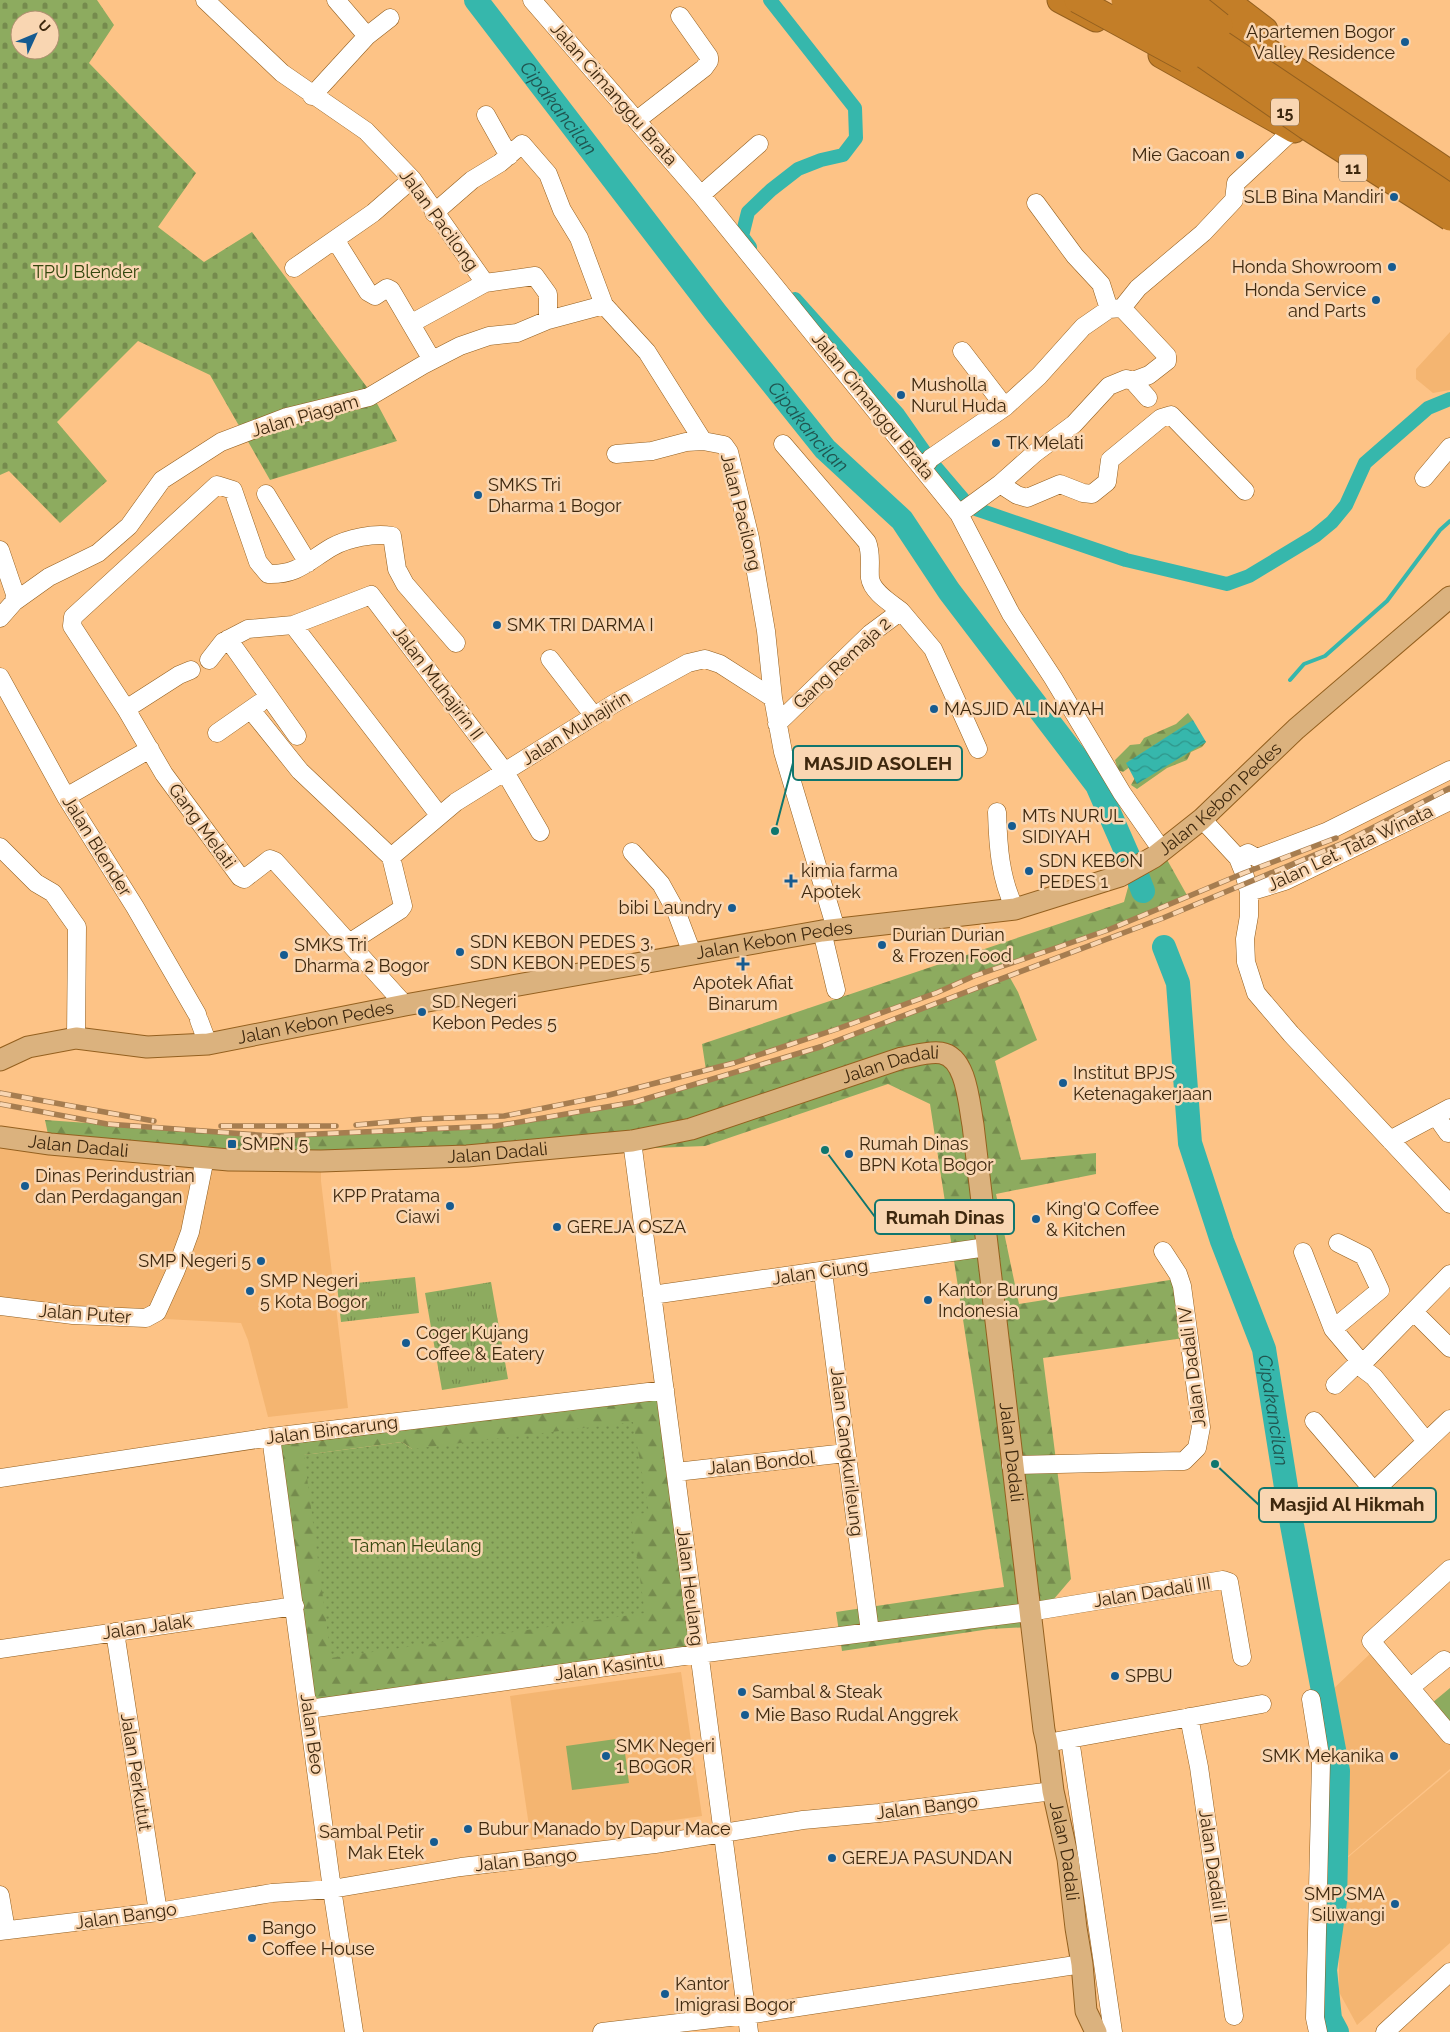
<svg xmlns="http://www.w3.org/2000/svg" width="1450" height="2032" viewBox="0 0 1450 2032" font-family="Raleway,sans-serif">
<defs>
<pattern id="grass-tufts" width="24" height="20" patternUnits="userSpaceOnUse" patternTransform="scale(1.25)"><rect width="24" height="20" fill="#8dab5f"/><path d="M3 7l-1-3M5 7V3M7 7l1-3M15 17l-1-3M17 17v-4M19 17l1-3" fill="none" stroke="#758b4d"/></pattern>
<pattern id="forest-firs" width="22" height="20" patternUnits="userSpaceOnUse" patternTransform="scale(1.25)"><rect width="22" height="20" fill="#8dab5f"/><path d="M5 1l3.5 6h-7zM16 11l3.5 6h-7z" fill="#758b4d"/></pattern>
<pattern id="cemetery-stones" width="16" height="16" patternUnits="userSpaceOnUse" patternTransform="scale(1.25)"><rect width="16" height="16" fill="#8dab5f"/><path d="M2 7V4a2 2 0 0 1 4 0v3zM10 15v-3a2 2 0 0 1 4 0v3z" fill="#758b4d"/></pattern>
<pattern id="park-dots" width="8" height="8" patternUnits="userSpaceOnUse" patternTransform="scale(1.25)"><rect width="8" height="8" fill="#8dab5f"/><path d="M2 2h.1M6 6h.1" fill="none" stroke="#758b4d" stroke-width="1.8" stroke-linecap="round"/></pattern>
<pattern id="water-waves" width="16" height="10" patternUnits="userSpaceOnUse" patternTransform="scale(1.25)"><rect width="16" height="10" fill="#36b7ac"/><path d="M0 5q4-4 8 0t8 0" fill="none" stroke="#2f958a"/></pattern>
</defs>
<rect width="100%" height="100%" fill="#fdc386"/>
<path fill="#f4b571" d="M1450,332V390L1433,393L1416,379V369Z
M0,1134L321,1161V1181L348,1408L268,1417L248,1340L241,1323L146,1318L0,1305Z
M1373,1651L1450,1743V1769L1340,1863L1341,1770L1329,1693Z
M681,1672L702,1816L531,1840L510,1696Z
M1450,1771V1943L1357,2025L1339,1992V1865Z"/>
<path fill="url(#grass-tufts)" d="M415,1277L419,1313L341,1322L337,1285Z
M491,1282L508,1379L442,1390L425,1293Z"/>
<path fill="url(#forest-firs)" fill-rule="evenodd" d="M1188,713L1193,720L1191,722L1123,772L1118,770L1115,760L1130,745L1140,744L1144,738L1176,724Z
M1198,738L1204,740L1206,742L1202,747L1191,752L1187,760L1167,768L1137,789L1131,785L1136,776Z
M1161,849L1188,897L1126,922L974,976L837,1029L706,1070L702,1044L1124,902L1133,869Z
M1009,976L1018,992L1037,1040L995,1061L1021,1160L1096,1153V1174L996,1194L1019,1304L1176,1279L1184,1338L1043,1358L1071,1579L1030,1627L990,1629L842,1651L836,1612L1004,1587L930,1104L888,1084L705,1146L321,1161L50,1144L45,1120L272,1136L496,1126L641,1101L725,1076L887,1022Z
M665,1390L701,1662L309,1709L271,1437ZM402,1442L412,1449L304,1455Z"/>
<path fill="url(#cemetery-stones)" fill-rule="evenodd" d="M0,0H97L114,25L89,63L196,173L158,227L204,262L252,232L372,394L397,441L270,480L210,375L138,341L57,422L107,481L60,523L9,471L0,475ZM20,20H50V50H20Z"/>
<path fill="url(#park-dots)" d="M633,1422L649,1512L631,1516L645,1613L331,1658L304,1455L402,1442L412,1449Z"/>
<path fill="#8dab5f" d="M1450,1688V1725L1432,1703Z
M623,1738L629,1783L572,1790L566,1746Z"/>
<path fill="url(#water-waves)" d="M1193,720L1206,742L1137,784L1126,763Z"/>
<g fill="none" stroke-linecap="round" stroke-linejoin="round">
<path stroke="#36b7ac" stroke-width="4" d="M1290,680L1304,664L1325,656L1387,601L1440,530L1450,521
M1097,785L1108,783"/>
<path stroke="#36b7ac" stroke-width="14" d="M750,247L742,236L748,212L771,190L798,169L821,160L843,155L856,138L855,108L770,0
M795,299L898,414L926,454
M934,465L963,499
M976,509L1126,560L1227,584L1249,576L1315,536L1332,522L1346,505L1365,463L1428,408L1450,399"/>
<g stroke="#36b7ac" stroke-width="24">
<path id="s1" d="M476,0L716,313L825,449L902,520L949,591L1097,785L1129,858"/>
<path d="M1138,878L1143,891"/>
<path id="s2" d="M1164,947L1178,983L1190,1143L1222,1241L1264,1349L1292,1525L1338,1771L1335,1901L1325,1970L1330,2019L1337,2032"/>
</g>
<defs>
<path id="minor" d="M205,0L282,73L366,131L412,179L485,283L535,276L548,294V320L604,305L647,352L703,441L724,445L729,452L750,538L766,631L773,698L783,752L836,929
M336,0L367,36
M532,0L701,195L959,514L1011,614L1053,678L1122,793L1161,849
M312,96L367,36L390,18
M486,115L509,156
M637,120L704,68L709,61V57L680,16
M701,195L759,144
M1036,203L1075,256L1101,284L1109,309
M434,213L472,180L500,163L522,144L548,174L562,210L579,238L604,305
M336,241L368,292L375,296L387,288L391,290L432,360
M294,268L373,213L412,179
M1122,308L1167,356V361L1149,375L1133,381L1148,398
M412,323L485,283
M962,351L1005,407
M783,444L867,542C872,554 869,565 870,578C872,592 891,603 901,611
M616,454L652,451L686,442L703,441
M923,468L931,458L1005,407L1039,376L1083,327L1109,309L1122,308L1138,288L1203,233L1234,200L1236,183L1293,130
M1424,478L1450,447
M1000,484L1035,453L1074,424L1109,386L1126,379L1133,381
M266,494L308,563
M959,514L1000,484L1017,495L1027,498L1060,484L1083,493L1092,494L1107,482L1110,460L1161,418L1171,415L1245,491
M0,550L15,594L14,602
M0,618L14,602L49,577L98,553L129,526L162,480L221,442L287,417L369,397L423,365L460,346L489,336L517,333L548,320
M293,625L439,815
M228,639L297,736
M550,659L594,716
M209,660L223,642L248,629L293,625L371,595L505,772L540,832
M0,677L66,797L135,907L197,1014
M126,709L179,675L191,670
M251,710L300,771L391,857L403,906L400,910L349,943
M777,724L870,634L901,611L933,649L978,749
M217,733L260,703
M66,797L150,749
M997,812C998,846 1000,878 1015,909
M1202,819L1238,858L1244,873L1249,892V916L1245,939L1246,962L1256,993L1291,1034L1450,1204
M0,847L36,883L53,893L77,927L76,1038
M632,852L661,884L676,911L692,953
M391,857L456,802L615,703L688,663L705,659L720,664L773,698
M1238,858L1248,853L1257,858L1326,832L1450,770
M1249,892L1285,881L1450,801
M822,931L836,990
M405,1005L275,861L270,859L244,879L240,877L164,774L126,709L72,626L73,617L217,485L233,490L258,562L268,574C298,575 308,561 332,547C348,538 374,533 392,536L397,569L405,584L456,643
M199,1020L208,1044
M1436,1116L1448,1133
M1390,1140L1450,1108
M632,1141L749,2032
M1303,1252L1333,1329L1360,1361
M823,1272L870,1632
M652,1295L987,1247
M0,1306L73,1315L146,1318L157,1312L176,1270L190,1232L205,1158
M1414,1312L1450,1348
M1333,1329L1380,1290L1364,1256L1338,1243
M1358,1365L1374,1377L1426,1441
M1335,1385L1360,1361L1368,1358L1450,1274
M1314,1421L1374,1491L1450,1419
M271,1437L332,1889L354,2032
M1011,1465L1184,1461L1197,1448L1201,1427L1182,1286L1178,1274L1163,1251
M676,1472L846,1453
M0,1478L271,1437L665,1390
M1450,1569L1371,1641L1450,1735
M115,1632L158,1912
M0,1649L295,1606
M1411,1687L1444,1660
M1311,1699L1321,1762L1315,2018L1318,2032
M309,1709L698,1654L1029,1612L1223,1580L1229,1582L1242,1657
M1189,1717L1199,1767L1234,2016
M1070,1739L1113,2032
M1058,1741L1262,1704
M0,1895L6,1930
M0,1931L158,1912L272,1893L332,1889L461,1867L655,1844L803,1820L879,1813L1053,1791
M602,2032L747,2015L1082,1964
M1385,2032L1450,1972"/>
<g id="major">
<path id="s3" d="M0,1060L28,1047L76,1038L147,1047L208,1044L405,1005L822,931L1015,909L1120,876L1154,857L1202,819L1296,729L1450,597"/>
<path id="s4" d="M0,1137L50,1144L229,1160L321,1161L467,1156L632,1141L691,1129L902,1058C914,1056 929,1051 941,1053C967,1057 969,1105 973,1125L1044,1730L1047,1743L1053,1791L1068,1859L1076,1928L1082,1964L1086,2011L1096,2032"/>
</g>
<path id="highway" d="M1060,0L1096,19
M1226,0L1265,30
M1203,7L1450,173
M1161,55L1294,130"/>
</defs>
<use href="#minor" stroke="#925e1e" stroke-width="19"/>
<use href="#major" stroke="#94601f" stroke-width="23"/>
<use href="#highway" stroke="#94601f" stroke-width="27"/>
<use href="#minor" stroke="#fff" stroke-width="18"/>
<use href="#major" stroke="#dbb27e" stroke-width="21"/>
<use href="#highway" stroke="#c37e28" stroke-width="25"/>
<defs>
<path id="rail" d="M0,1093L154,1121
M0,1104L107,1124L272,1136L496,1126L635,1102L820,1047L1163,918L1343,843L1450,788
M356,1125L422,1119L504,1116L609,1095L734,1063L837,1029L936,993L974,976L1108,930L1244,873L1336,838
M221,1126H336"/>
</defs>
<use href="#rail" stroke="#a67d50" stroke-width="5.5"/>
<use href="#rail" stroke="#f9d6b2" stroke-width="4" stroke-dasharray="11" stroke-linecap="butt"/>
<defs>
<path id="highway-bridge" d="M1077,0L1187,60
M1124,0L1307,127L1450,218
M1157,0L1450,197
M1189,0L1220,25"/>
</defs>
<use href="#highway-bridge" stroke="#94601f" stroke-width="27" stroke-linecap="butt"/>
<use href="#highway-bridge" stroke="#c37e28" stroke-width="25"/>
</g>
<g fill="#165b90" stroke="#f9d6b2" stroke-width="2">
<circle cx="1405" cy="42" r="5"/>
<circle cx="1240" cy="155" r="5"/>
<circle cx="1394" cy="197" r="5"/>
<circle cx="1392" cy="267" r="5"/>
<circle cx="1376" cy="300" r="5"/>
<circle cx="901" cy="395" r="5"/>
<circle cx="996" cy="443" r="5"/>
<circle cx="478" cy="495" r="5"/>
<circle cx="497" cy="625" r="5"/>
<circle cx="934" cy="709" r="5"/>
<circle cx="1012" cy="826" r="5"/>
<circle cx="1029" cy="871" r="5"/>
<path d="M788.5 873.5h5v5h5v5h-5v5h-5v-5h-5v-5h5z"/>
<circle cx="732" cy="908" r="5"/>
<circle cx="882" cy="945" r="5"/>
<circle cx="460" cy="952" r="5"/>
<circle cx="284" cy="955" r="5"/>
<path d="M740.5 956.5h5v5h5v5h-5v5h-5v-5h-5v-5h5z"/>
<circle cx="422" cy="1012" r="5"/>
<circle cx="1063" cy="1083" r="5"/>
<rect x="227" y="1139" width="10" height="10" rx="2.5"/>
<circle cx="849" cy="1154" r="5"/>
<circle cx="25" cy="1186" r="5"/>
<circle cx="450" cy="1206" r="5"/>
<circle cx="1036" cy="1219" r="5"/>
<circle cx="557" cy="1227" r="5"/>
<circle cx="261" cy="1261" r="5"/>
<circle cx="250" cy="1291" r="5"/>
<circle cx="928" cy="1300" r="5"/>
<circle cx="406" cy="1343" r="5"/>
<circle cx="1115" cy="1676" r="5"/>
<circle cx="742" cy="1692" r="5"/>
<circle cx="745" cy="1715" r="5"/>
<circle cx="606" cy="1756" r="5"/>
<circle cx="1394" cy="1756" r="5"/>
<circle cx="468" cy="1829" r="5"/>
<circle cx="434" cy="1842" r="5"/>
<circle cx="832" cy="1858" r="5"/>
<circle cx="1395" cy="1904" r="5"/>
<circle cx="252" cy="1938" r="5"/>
<circle cx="665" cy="1994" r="5"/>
</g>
<g text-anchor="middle" stroke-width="5" stroke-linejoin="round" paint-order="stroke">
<g fill="#f9d6b2" stroke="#765c3f" stroke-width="1">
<rect x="1271" y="98.5" width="28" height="27" rx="4"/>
<rect x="1339" y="154.5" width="28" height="27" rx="4"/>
</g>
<g font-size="16" font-weight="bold" fill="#3e280e">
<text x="1285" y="118">15</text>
<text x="1353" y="174">11</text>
</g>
<g font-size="18" fill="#3e280e" stroke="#f9d6b2" text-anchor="start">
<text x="1395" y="38" text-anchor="end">Apartemen Bogor<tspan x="1395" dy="21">Valley Residence</tspan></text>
<text x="1230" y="161" text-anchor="end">Mie Gacoan</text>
<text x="1384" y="203" text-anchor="end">SLB Bina Mandiri</text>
<text x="1382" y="273" text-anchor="end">Honda Showroom</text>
<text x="1366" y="296" text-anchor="end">Honda Service<tspan x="1366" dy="21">and Parts</tspan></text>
<text x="911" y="391">Musholla<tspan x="911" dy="21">Nurul Huda</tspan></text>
<text x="1006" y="449">TK Melati</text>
<text x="488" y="491">SMKS Tri<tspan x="488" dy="21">Dharma 1 Bogor</tspan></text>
<text x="507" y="631">SMK TRI DARMA I</text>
<text x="944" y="715">MASJID AL INAYAH</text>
<text x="1022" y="822">MTs NURUL<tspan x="1022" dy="21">SIDIYAH</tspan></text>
<text x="1039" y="867">SDN KEBON<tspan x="1039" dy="21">PEDES 1</tspan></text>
<text x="801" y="877">kimia farma<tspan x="801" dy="21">Apotek</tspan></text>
<text x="722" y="914" text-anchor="end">bibi Laundry</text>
<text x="892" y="941">Durian Durian<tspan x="892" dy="21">&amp; Frozen Food</tspan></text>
<text x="470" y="948">SDN KEBON PEDES 3,<tspan x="470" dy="21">SDN KEBON PEDES 5</tspan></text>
<text x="294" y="951">SMKS Tri<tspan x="294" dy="21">Dharma 2 Bogor</tspan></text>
<text x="743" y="989" text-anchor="middle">Apotek Afiat<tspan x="743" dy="21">Binarum</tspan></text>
<text x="432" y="1008">SD Negeri<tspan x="432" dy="21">Kebon Pedes 5</tspan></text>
<text x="1073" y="1079">Institut BPJS<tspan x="1073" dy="21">Ketenagakerjaan</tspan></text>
<text x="242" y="1150">SMPN 5</text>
<text x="859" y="1150">Rumah Dinas<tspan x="859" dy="21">BPN Kota Bogor</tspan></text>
<text x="35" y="1182">Dinas Perindustrian<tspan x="35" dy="21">dan Perdagangan</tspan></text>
<text x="440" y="1202" text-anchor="end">KPP Pratama<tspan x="440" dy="21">Ciawi</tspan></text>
<text x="1046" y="1215">King'Q Coffee<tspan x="1046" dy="21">&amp; Kitchen</tspan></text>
<text x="567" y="1233">GEREJA OSZA</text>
<text x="251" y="1267" text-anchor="end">SMP Negeri 5</text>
<text x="260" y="1287">SMP Negeri<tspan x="260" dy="21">5 Kota Bogor</tspan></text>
<text x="938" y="1296">Kantor Burung<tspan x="938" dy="21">Indonesia</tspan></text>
<text x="416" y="1339">Coger Kujang<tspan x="416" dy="21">Coffee &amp; Eatery</tspan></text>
<text x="1125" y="1682">SPBU</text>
<text x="752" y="1698">Sambal &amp; Steak</text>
<text x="755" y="1721">Mie Baso Rudal Anggrek</text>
<text x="616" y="1752">SMK Negeri<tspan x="616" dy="21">1 BOGOR</tspan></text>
<text x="1384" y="1762" text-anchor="end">SMK Mekanika</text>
<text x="478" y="1835">Bubur Manado by Dapur Mace</text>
<text x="424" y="1838" text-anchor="end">Sambal Petir<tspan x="424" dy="21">Mak Etek</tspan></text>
<text x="842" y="1864">GEREJA PASUNDAN</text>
<text x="1385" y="1900" text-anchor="end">SMP SMA<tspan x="1385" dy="21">Siliwangi</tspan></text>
<text x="262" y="1934">Bango<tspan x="262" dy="21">Coffee House</tspan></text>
<text x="675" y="1990">Kantor<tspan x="675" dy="21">Imigrasi Bogor</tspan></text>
</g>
<g font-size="18" fill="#3e280e" stroke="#f9d6b2">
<text transform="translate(614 94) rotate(49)" y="6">Jalan Cimanggu Brata</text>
<text transform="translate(439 220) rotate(54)" y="6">Jalan Pacilong</text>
<text transform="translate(873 406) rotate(51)" y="6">Jalan Cimanggu Brata</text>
<text transform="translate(305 416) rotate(-16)" y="6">Jalan Piagam</text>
<text transform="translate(741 512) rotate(76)" y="6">Jalan Pacilong</text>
<text transform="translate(842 663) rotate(-43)" y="6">Gang Remaja 2</text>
<text transform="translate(438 683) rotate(53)" y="6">Jalan Muhajirin II</text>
<text transform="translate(576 728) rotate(-32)" y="6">Jalan Muhajirin</text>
<text dy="6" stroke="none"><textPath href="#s3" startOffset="1268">Jalan Kebon Pedes</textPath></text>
<text transform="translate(202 826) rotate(54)" y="6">Gang Melati</text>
<text transform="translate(97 846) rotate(58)" y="6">Jalan Blender</text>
<text transform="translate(1350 848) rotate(-25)" y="6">Jalan Let. Tata Winata</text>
<text dy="6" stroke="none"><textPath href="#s3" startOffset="788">Jalan Kebon Pedes</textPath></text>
<text dy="6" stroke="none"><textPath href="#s3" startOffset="322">Jalan Kebon Pedes</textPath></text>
<text dy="6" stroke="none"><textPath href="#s4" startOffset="904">Jalan Dadali</textPath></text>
<text dy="6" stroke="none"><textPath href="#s4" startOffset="79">Jalan Dadali</textPath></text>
<text dy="6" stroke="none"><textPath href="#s4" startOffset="499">Jalan Dadali</textPath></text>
<text transform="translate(820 1272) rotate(-8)" y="6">Jalan Ciung</text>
<text transform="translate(85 1314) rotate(4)" y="6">Jalan Puter</text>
<text transform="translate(1192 1367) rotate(-97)" y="6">Jalan Dadali IV</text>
<text transform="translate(332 1430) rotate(-7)" y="6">Jalan Bincarung</text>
<text dy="6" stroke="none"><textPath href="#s4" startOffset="1369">Jalan Dadali</textPath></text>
<text transform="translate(847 1452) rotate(83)" y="6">Jalan Cangkurileung</text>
<text transform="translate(761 1463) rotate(-6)" y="6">Jalan Bondol</text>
<text transform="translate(690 1587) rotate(83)" y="6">Jalan Heulang</text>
<text transform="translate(1152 1592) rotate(-9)" y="6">Jalan Dadali III</text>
<text transform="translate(147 1627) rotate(-8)" y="6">Jalan Jalak</text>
<text transform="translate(609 1667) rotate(-8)" y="6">Jalan Kasintu</text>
<text transform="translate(312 1734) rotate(82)" y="6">Jalan Beo</text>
<text transform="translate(136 1772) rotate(81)" y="6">Jalan Perkutut</text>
<text transform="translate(927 1807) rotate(-7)" y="6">Jalan Bango</text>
<text dy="6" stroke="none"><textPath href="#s4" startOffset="1772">Jalan Dadali</textPath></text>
<text transform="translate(526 1860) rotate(-6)" y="6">Jalan Bango</text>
<text transform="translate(1213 1866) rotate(82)" y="6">Jalan Dadali II</text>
<text transform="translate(126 1916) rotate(-8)" y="6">Jalan Bango</text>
</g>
<g font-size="18" fill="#34470e" stroke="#f9d6b2">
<text x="86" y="278">TPU Blender</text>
<text x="416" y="1552">Taman Heulang</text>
</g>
<g font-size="19" font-style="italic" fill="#205550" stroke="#f9d6b2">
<text dy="7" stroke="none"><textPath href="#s1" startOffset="136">Cipakancilan</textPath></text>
<text dy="7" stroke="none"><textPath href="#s1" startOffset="541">Cipakancilan</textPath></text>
<text dy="7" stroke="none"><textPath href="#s2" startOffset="480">Cipakancilan</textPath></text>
</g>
</g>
<path fill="none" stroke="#0f766e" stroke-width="2" d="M775 831L793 763M825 1150L875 1217M1215 1464L1259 1505"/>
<g fill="#0f766e" stroke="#f9d6b2" stroke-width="2">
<circle cx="775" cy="831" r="5"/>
<circle cx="825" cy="1150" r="5"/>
<circle cx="1215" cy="1464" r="5"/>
</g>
<g fill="#f9d6b2" stroke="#0f766e" stroke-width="2">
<rect x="793" y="746" width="169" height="34" rx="5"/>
<rect x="875" y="1200" width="139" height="34" rx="5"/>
<rect x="1259" y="1488" width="177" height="34" rx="5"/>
</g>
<g font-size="19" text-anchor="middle" font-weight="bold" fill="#3e280e">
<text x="878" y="770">MASJID ASOLEH</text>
<text x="945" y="1224">Rumah Dinas</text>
<text x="1347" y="1511">Masjid Al Hikmah</text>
</g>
<g transform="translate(35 35) rotate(46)"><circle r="24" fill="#f9d6b2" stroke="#ae9070"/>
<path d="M0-4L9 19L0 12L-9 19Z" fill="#165b90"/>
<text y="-8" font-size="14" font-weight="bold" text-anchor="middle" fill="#3e280e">U</text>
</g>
</svg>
